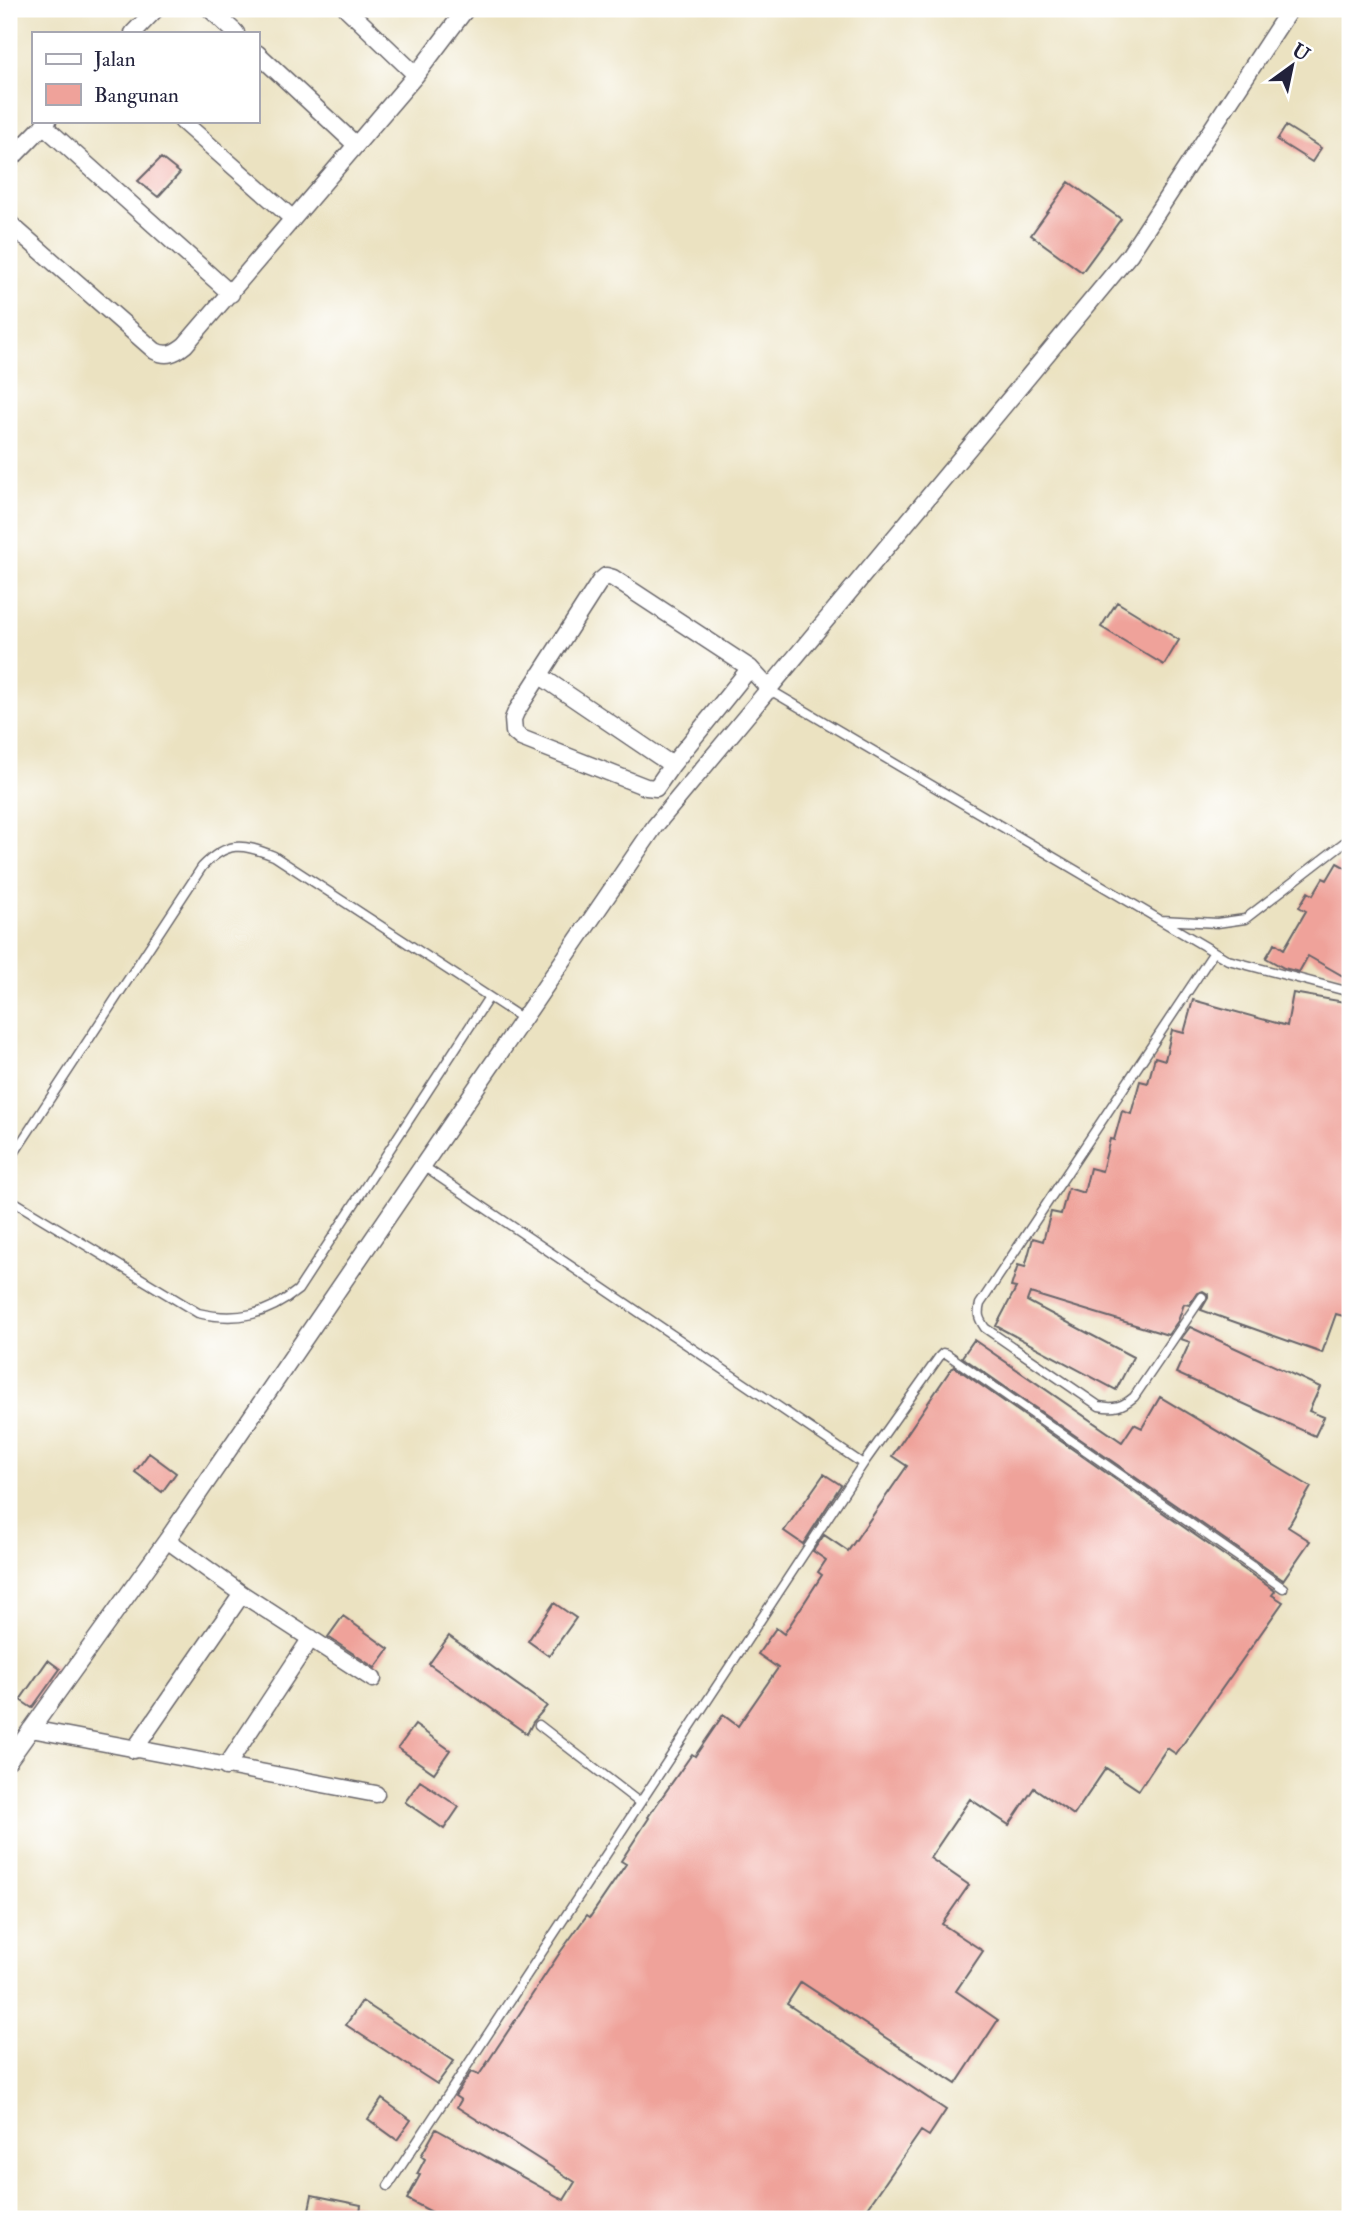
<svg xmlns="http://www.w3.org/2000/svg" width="1359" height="2228" viewBox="0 0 1359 2228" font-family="'IM FELL Double Pica',serif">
<rect width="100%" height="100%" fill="#fff"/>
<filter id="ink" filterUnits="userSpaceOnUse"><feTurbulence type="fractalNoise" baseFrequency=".0143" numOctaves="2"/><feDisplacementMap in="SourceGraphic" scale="14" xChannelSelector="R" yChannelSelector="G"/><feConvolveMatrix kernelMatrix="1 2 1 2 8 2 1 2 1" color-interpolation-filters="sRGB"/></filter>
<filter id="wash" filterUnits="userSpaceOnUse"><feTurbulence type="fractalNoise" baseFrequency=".00686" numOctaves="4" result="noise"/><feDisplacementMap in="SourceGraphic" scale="28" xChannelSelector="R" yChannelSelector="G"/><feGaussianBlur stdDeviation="1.57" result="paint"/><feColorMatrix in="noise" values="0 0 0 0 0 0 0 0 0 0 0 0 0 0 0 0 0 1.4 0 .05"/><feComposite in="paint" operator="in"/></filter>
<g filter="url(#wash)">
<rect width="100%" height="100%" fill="#ebe2c1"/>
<g id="blocks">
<path fill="#efa29a" d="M1286,126L1321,148L1312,162L1277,140Z
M161,158L180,173L158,197L138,181Z
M1069,182L1121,219L1082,272L1031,235Z
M1117,602L1179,640L1164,665L1101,627Z
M1337,863L1350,870V980L1308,956L1299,972L1284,968L1266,958L1275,943L1284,949L1306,911L1299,907L1308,892L1313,895L1323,878L1327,880Z
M1293,993L1350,1003V1318L1336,1314L1322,1353L1201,1310L1208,1298V1294L1203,1291L1197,1293L1189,1305L1184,1304L1178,1321L1168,1335L1030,1293L1027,1301L1133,1357L1116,1390L996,1326L1016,1288L1011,1287L1018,1265L1025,1267L1033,1238L1043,1241L1051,1212L1061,1214L1068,1188L1084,1193L1090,1168L1102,1171L1110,1139L1114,1140L1122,1111L1131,1114L1140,1081L1148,1083L1155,1057L1165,1060L1172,1030L1184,1033L1193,1000L1287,1026Z
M1190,1327L1320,1387L1309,1411L1324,1417L1315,1436L1176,1373L1190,1342L1181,1339Z
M974,1340L1122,1442L1134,1424L1142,1428L1160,1397L1311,1487L1288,1527L1310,1541L1283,1580L962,1357Z
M955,1367L1275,1591L1272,1595L1283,1602L1176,1754L1167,1748L1139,1790L1106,1768L1074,1815L1034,1788L1009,1825L970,1799L930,1858L969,1885L942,1924L983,1951L956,1991L998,2020L956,2084L801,1982L787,2004L946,2110L929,2136L921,2131L860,2219H445L407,2199L420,2175L417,2174L425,2159L421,2156L436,2129L564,2200L575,2182L457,2107L461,2100L455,2096L471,2072L479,2075L561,1951L587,1915L590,1917L626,1864L621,1861L649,1818L648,1817L692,1754L695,1756L723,1715L738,1726L778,1668L758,1654L776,1628L784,1634L822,1575L818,1572L826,1560L813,1551L824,1535L848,1551L907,1466L892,1456L951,1369Z
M149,1453L176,1473L162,1492L135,1472Z
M824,1474L841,1485L803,1544L784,1531Z
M554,1603L576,1618L549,1656L528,1641Z
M343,1616L389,1649L375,1668L328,1637Z
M449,1636L547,1706L533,1722L527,1734L429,1664Z
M48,1660L60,1669L32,1708L20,1700Z
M415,1725L450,1750L434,1773L398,1748Z
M420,1781L459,1807L444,1829L405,1802Z
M362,2001L454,2061L437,2084L346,2025Z
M382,2099L411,2120L397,2140L368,2119Z
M312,2195L361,2205L359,2219H307Z"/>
</g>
</g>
<g filter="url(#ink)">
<use href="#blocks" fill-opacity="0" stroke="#68656a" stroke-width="2"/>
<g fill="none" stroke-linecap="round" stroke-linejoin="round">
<defs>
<path id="lane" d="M770,690L1228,960L1350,992
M1161,920L1217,923L1245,919L1350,838
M9,1161L202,867C227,841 242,843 274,856L523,1019
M423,1166L863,1464L939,1357L943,1353L947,1354L1283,1588
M9,1195L13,1201L198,1313C237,1322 267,1315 298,1290L489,997
M1202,1297L1134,1397C1122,1407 1114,1409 1099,1406L985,1328C979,1319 977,1315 980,1304L1214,952
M539,1725L640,1803
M388,2186L863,1464"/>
<path id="street" d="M210,9L236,33
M347,9L416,75
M133,33L156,9
M257,53L356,145
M182,121L293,219
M43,125L231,294
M9,161L48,121
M9,223L155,351C167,357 175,353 185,345L416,75L466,9
M750,668L672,765L656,788L646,787L521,738L514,732L513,719L516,712L600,581L606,576L613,578L750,668L770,690
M539,675L672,765
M167,1540L242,1594L373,1679
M31,1729L376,1794
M134,1750L242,1594
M9,1760L167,1540L655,826L1130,254L1290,9
M226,1767L311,1638"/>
</defs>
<use href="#lane" stroke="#68656a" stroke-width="11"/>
<use href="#street" stroke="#68656a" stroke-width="19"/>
<use href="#lane" stroke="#fff" stroke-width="8"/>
<use href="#street" stroke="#fff" stroke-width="16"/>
</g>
</g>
<rect width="1359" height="2228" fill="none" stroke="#fff" stroke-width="35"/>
<rect x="32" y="32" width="228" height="91" fill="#ffffff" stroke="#a7a7b1" stroke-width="2"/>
<rect x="46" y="54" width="35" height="10" fill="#ffffff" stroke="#a7a7b1" stroke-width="2"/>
<text x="94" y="66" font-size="21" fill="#22223b">Jalan</text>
<rect x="46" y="84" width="35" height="21" fill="#efa29a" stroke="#a7a7b1" stroke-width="2"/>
<text x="94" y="102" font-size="21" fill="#22223b">Bangunan</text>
<g transform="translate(1292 66) rotate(33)" stroke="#ffffff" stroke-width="5" paint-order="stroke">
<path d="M0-5L12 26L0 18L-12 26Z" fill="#22223b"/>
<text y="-10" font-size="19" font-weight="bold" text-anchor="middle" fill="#22223b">U</text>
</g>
</svg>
